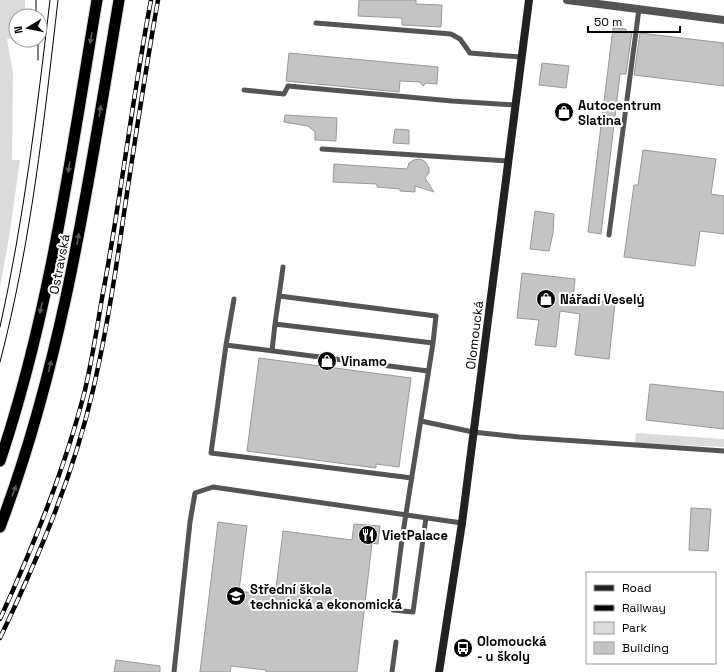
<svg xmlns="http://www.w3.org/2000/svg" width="724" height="672" viewBox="0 0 724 672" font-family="'Space Grotesk',sans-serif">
<rect width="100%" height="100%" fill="#fff"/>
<path fill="#dbdbdb" d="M0,0H25V16H16V39H7L13,73L12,160H20L9,238L0,287Z
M636,433L724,439V447L635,443Z"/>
<path fill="#c4c4c4" stroke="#989898" d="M359,0H416V4L442,5L441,27L402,25V18L358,16Z
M613,28L626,29V31L632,32L626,74H620L601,234L588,232Z
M640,33L724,43V86L634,75Z
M289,53L438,67L437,84L426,83L423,86L420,82L400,81L399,92L286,81Z
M542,63L569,66L566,88L539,85Z
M285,115L337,118L336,141L315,140V132L308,126L284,122Z
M395,129L409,130V144L393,143Z
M643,150L716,159L711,194L724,196V234L700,231L695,266L624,257L634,185H638Z
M419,159L423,160L426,163L429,168V173L425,178L434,192L415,186V192L400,191V189L377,187V184L333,182L334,164L407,169L409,163L414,160Z
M535,211L554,214L553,233L549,251L530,249Z
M522,273L575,279L573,298L615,303L609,359L575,355L580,314L560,311L556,347L535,345L539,320L517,318Z
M259,358L411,378L399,467L376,464V468L247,451Z
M650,384L724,392V429L646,420Z
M691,508L711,509L708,551L689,550Z
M218,522L247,526L239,591L275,596L283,531L352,540L354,524L380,526L378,544L372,543L357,672H266V670L231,666L230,672H200Z
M116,660L160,666V672H114Z"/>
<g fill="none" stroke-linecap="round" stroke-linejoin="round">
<defs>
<path id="trunk" d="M0,461C50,312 71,154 97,0
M0,527C64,358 89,178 119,0"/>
</defs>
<use href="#trunk" stroke="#dbdbdb" stroke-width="13"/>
<path stroke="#545454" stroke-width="5" d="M316,23L451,34L460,39L470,53L521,57
M244,90L284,94L288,86L452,101L515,105
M322,149L508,161
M609,235L639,9
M279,296L283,267
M226,345L234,299
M272,351L275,324
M421,421L473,432L519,437L724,451
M412,478L211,453L226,345L428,371
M426,518L413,612L393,610L402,539L433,343L275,324L279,296L436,316L433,343
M174,672L190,522L195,493L213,487L462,523
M392,672L396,642"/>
<path stroke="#545454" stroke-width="8" d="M567,0L724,20"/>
<path stroke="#212121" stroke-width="8" d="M439,672L462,523L529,0"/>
<use href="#trunk" stroke="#000" stroke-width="11"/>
<path stroke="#000" stroke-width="1" d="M36,0V16
M38,40V60
M0,327C24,219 37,110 50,0
M0,362C31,243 44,122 58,0"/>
<defs>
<path id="rail" d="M0,619C34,545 65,469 85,390C92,360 97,329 102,298C121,199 132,99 151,0
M0,638C38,558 73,477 93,390C106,334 115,277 123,220C134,146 145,73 158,0"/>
</defs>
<use href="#rail" stroke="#000" stroke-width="4.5"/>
<use href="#rail" stroke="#fff" stroke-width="3" stroke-dasharray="9" stroke-linecap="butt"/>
</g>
<defs><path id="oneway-solid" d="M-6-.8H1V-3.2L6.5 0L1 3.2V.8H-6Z"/></defs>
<g fill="#595959">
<use href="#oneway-solid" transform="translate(91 38) rotate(100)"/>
<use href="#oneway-solid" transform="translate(100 111) rotate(-81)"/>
<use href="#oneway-solid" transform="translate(69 167) rotate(100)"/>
<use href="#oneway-solid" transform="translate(78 239) rotate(-80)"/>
<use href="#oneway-solid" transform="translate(41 308) rotate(102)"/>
<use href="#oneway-solid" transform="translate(50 366) rotate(-76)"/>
<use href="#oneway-solid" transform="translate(14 491) rotate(-70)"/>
</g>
<defs>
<symbol id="shop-disc" viewBox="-11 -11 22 22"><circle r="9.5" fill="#000" stroke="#fff"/><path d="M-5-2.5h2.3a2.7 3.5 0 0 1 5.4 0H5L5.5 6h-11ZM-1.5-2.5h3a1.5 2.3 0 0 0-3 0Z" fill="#fff"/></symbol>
<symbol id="restaurant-disc" viewBox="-11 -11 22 22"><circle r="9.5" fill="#000" stroke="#fff"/><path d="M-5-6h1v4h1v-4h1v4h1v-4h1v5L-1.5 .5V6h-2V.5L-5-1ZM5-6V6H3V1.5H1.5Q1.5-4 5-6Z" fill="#fff"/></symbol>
<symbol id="school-disc" viewBox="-11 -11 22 22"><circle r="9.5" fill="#000" stroke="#fff"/><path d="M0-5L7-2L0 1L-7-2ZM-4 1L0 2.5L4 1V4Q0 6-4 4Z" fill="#fff"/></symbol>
<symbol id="bus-disc" viewBox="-11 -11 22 22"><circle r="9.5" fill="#000" stroke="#fff"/><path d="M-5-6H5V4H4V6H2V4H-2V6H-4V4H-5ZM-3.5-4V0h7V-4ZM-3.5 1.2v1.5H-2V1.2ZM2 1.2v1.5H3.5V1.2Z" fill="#fff"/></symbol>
</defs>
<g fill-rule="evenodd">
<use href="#shop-disc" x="553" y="101" width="22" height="22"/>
<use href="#shop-disc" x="535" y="288" width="22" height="22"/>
<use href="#shop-disc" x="316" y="350" width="22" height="22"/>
<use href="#restaurant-disc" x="357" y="524" width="22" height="22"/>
<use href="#school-disc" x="225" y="585" width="22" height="22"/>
<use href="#bus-disc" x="452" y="637" width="22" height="22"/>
</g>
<g text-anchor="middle" stroke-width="4" stroke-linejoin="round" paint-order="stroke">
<g font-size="13" font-weight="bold" fill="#000" stroke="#fff" text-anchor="start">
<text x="578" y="110">Autocentrum<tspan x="578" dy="15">Slatina</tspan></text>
<text x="560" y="304">Nářadí Veselý</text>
<text x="341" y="366">Vinamo</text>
<text x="382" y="540">VietPalace</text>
<text x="250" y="594">Střední škola<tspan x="250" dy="15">technická a ekonomická</tspan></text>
<text x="477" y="646">Olomoucká<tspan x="477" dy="15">- u školy</tspan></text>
</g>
<g font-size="13" fill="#000" stroke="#fff">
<text transform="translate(59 264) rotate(-79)" y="5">Ostravská</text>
<text transform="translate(474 335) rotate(-83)" y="5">Olomoucká</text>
</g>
</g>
<rect x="586" y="572" width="130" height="92" fill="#ffffff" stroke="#999999"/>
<rect x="594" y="585" width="20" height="6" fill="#212121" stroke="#999999"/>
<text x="622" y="592" font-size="12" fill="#000000">Road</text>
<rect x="594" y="605" width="20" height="6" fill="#000000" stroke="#999999"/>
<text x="622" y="612" font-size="12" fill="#000000">Railway</text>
<rect x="594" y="622" width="20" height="12" fill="#dbdbdb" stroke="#999999"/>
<text x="622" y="632" font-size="12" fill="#000000">Park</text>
<rect x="594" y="642" width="20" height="12" fill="#c4c4c4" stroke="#999999"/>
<text x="622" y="652" font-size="12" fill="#000000">Building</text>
<g transform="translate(28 28) rotate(260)"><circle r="19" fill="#ffffff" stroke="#999999"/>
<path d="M0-3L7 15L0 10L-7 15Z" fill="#000000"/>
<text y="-6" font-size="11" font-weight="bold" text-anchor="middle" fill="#000000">N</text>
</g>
<path d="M588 26v6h92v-6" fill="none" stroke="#000000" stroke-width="2"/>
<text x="594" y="26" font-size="12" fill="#000000" stroke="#ffffff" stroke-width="3" paint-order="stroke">50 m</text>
</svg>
